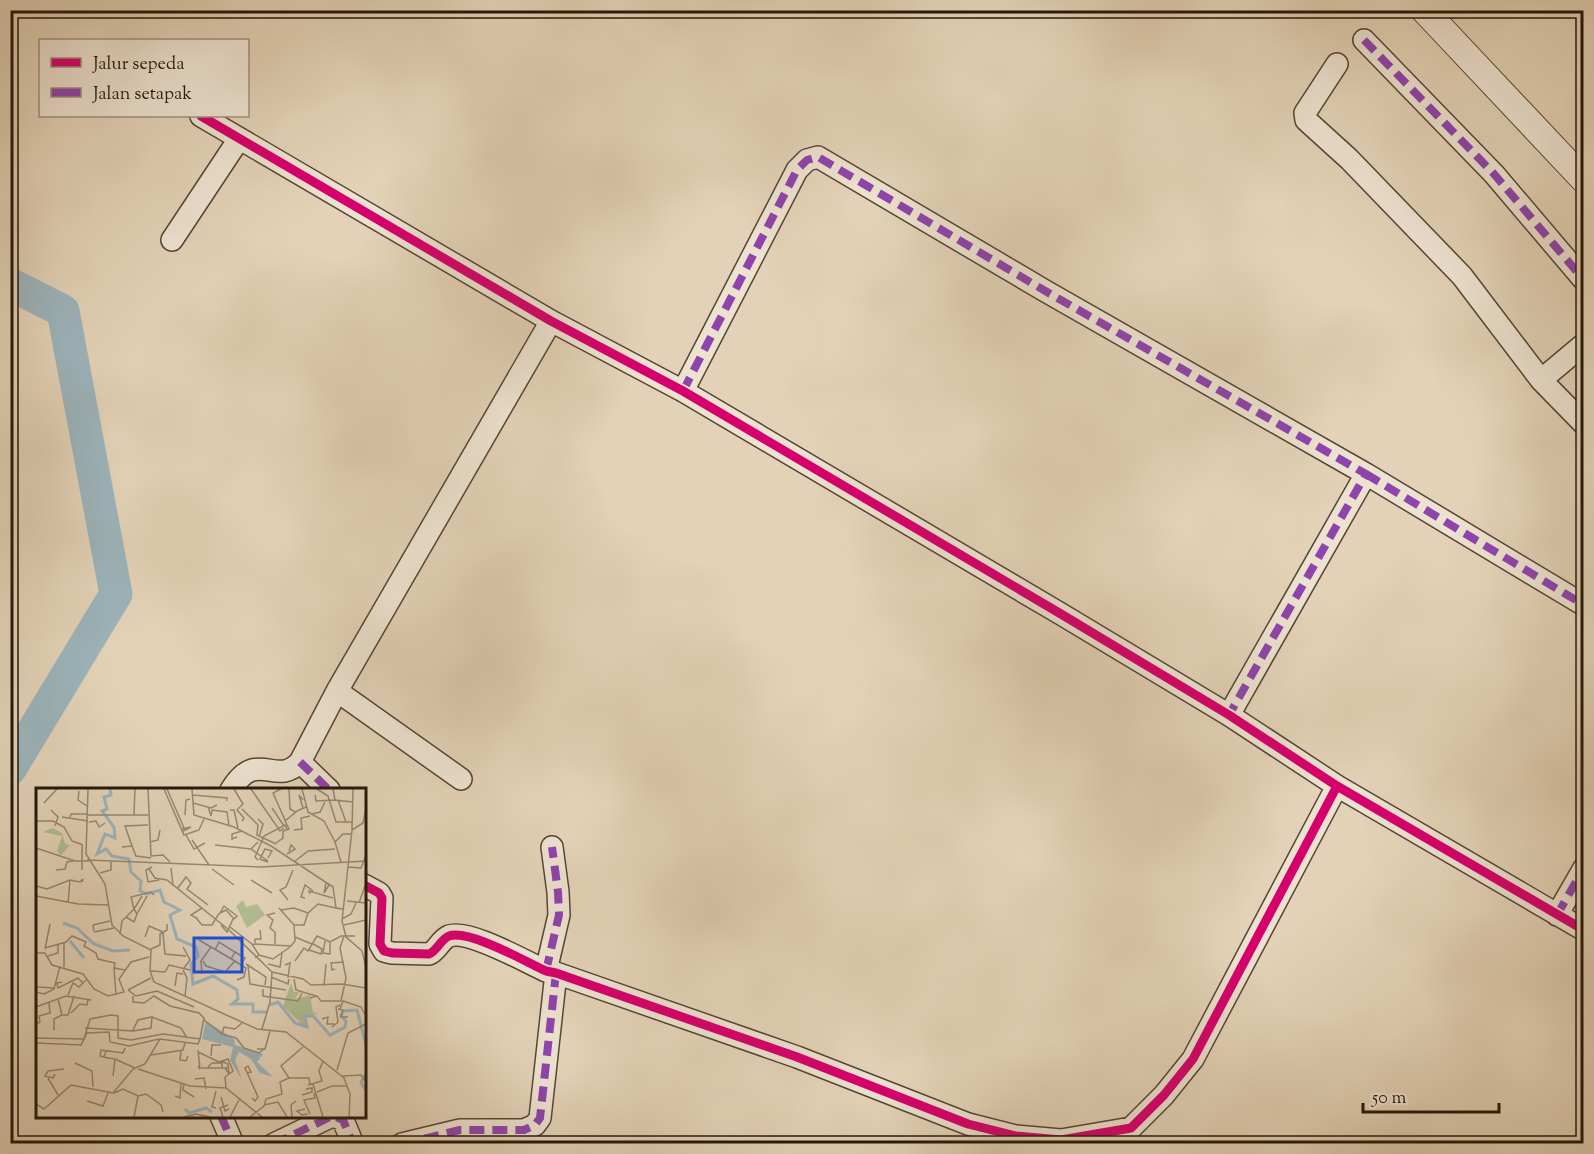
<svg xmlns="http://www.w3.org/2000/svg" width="1594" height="1154" viewBox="0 0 1594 1154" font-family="'Sorts Mill Goudy',serif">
<rect width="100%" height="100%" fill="#e3d2b7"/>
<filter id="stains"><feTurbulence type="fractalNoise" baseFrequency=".00333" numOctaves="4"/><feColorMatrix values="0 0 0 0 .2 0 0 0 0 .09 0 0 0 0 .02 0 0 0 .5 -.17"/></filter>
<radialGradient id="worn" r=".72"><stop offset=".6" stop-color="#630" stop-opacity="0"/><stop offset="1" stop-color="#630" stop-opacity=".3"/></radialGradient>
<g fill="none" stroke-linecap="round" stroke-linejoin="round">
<path stroke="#9cb4bb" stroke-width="33" d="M10,284L63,311L116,594L10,769"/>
<defs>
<path id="minor" d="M1364,40L1494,174L1584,280
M1337,64L1305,113L1306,120L1349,159L1462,276L1541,380L1584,344
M201,116L551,321L683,391L1061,614L1229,715L1337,786
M172,240L239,139
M1541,380L1584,424
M683,391L797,170L807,160L818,157L1047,292L1366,474L1229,715
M1366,474L1584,605
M337,691L461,779
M300,762L329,790
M231,790C257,747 275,788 300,762L337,691L551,321
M364,885L379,893L382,898L380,944L384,951L392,953L429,954C437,951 440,940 449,936C469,929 526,962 546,971L556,973L797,1057L968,1124L1016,1136L1061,1140L1131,1128L1164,1095L1193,1059L1337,786L1584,930
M1557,915L1584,868
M546,971L559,915L558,892L552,847
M221,1116L233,1144
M274,1144L330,1117H336L343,1120L353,1144
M402,1144L460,1130H524L535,1125L540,1118L556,973"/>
<path id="tertiary" d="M1424,10L1584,180"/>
</defs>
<use href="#minor" stroke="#544635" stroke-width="24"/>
<use href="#tertiary" stroke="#544635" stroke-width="28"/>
<use href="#minor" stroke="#ede2d0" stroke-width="21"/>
<use href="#tertiary" stroke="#ede2d0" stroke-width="26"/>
<path stroke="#8e44ad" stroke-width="8" stroke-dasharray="15 8" stroke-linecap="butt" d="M1364,40L1494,174L1584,280
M683,391L797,170L807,160L818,157L1047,292L1366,474L1229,715
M1366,474L1584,605
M300,762L329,790
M1557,915L1584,868
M546,971L559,915L558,892L552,847
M221,1116L233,1144
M274,1144L330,1117H336L343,1120L353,1144
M402,1144L460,1130H524L535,1125L540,1118L556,973L552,972"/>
<defs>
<path id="cycleway" d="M201,116L551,321L683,391L1061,614L1229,715L1337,786
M364,885L379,893L382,898L380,944L384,951L392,953L429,954C437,951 440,940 449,936C469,929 526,962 546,971L556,973L797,1057L968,1124L1016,1136L1061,1140L1131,1128L1164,1095L1193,1059L1337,786L1584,930"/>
</defs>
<use href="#cycleway" stroke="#ede2d0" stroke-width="13"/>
<use href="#cycleway" stroke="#d6006c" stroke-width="9"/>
</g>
<g transform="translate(36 788)">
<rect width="330" height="330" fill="#e3d2b7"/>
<path d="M16,40L26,45L29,56L34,57L25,67L21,63L26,48L7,44ZM207,112L210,119L221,116L229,127L211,140L200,118ZM255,195L258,204H263L259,211L274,207L277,224L282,226L268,227L271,235L267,237L247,218Z" fill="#b0bd91"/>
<path d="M170,233L198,251L199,257L227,266L221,274L237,289L224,285L215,271L203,264L199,272L206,292L194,272L197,259L166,251Z" fill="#9cb4bb"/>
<path fill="none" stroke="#9cb4bb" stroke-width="3" d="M74,1L75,7L68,9L71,21L66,23L78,39L79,50L69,46L61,66L70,61L76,68L93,71L95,84L105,93L104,103L111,106L124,102L128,114L144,122L134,127L141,151L160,159L162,168L155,176L157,196L177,188L201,202L202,211L196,216H217V224H231M27,135L41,140L58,156L77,163L94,162M34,153L48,170M234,217L242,214L259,235L271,239L269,228H277L294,247L309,239L310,233L305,228L307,223L321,222L330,257M330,286L325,294L330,303M149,321L153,325L170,320L176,324"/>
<path fill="none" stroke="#978872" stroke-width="1.5" d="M52,1L50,66L69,96L76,137L87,148L115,162L114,183L118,194L221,241L250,244L308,290L314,306L313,329M112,1L115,68L127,67L134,74M128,1L148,47L163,42L168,31M131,1L148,40M156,1L158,27L198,39L235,58L297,99L300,120L307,121M198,1L207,16L201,22L208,30L206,33M215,1L244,43L248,40M245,1L237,5L249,32M253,1L254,21L259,24L270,19M266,1L272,24L288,33L299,54M281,1L292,8L300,34H316M297,1L299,12L317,14M43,3L42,12L51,18M157,7L191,10V13M279,7L280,13L299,12M267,12L263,7L267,20M302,12L310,34M8,15L21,1M157,15L175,20L181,17M172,19L175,28L176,22L191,24L193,38M236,20L248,38M206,21L222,37L221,47L240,56M330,21L327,35L316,42L306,133L310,149L326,163L330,179M15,22L22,29L19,38M194,22H198L202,40M276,26L284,24L289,14M52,27H112M98,27L99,1M149,27L150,12L154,11M26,29L52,33M34,29L35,26H52M222,31L227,36L223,49M0,33H17L28,39L36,53L47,57M53,34L60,33L63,39L69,35M146,41L155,39L147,43M316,41L317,1M258,42L266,41L265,30L274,28M150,47L158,61L169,55M201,49L196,51V46L206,43M156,52L173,77M114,54L122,52L124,42M222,54L215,61L232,73M240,55L247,50V43L253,41L249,33L260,24M46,56V82M179,57L215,61M96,58L89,38L112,37M86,59L96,58L100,68L115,70M0,60L39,73H53M251,66L259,61L255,57L253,63M51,72L225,79L330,73M222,72L219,69L228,48L249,37L251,41M232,74L224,71L229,61L236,63L232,70M258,74L272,63L299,61M305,74L299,54L307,46H315M116,79L110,82L112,94L123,92M312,79L325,80L330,67M135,80L137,98M113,81L119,90L131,92L193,142L236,184L234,214L226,241M176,81L198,97M20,82L29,81L31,74L37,73M64,85L75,82V74M215,92L236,105M290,95L288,105L293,97M0,98L11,101L34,92L44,94L47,91L46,94M141,101L150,89L155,95L151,101L172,117M274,106L273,103L297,110M0,108L42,116L72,117M269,110L265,109L269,97L277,103M252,112L244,102L250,99L257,82M311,113L330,115M32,115L34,92M323,115L330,95M245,122L258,120L272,125L268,137H258M239,125L231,127L237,132L234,140L239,144V156M272,125L282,116L300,120M101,126L111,108M90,129L98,134L101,126L98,121L106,108M161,131L166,137H176L182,127L184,125L188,118L201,128L198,131L190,122L184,125M162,131L155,127L166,120M306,131L315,126L320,115M185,137L191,144L197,131M308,137L330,132M194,139L216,156M58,143L57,137L74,133M58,144L78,140M127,145L129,166L150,168M84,146L86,133L98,121L95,109L115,104L118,107M109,149L113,138L127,144M259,149L276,156M163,152L199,173M289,153L287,165L294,166V154M28,155V179M219,155V151H225L224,142M147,159L154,172L148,180M9,160L30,154L36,148L50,154L48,158L60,165L62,171L79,175L78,180M9,161L14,136M115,161L124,157V146L131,142V136M179,162L183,154L199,164L195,171M273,162L285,166L286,161L277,156M199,164L209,170L205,177M0,165H9L16,177L47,186L58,201L72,208L88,204L83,191L95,174L113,169M223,167L237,171L254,159M12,168L22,165V156M219,170L223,167L216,156L255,158L259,153L258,137L243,120M167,173L170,178L189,184L199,173L210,180L208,189L201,192M259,173L268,160L272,163L281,148L294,154L305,148H319M210,176L230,189L229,197M232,176L244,179L246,165M212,177L214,196L250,202M249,177L254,175L252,190M299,181L296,182L295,175L308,174M147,182L151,190L149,208M115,183L129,184L133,177L154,182M236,184L267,191L275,197L306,196L330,200M166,186L165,173L175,159M235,189L252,196L253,191M258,191L260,202L280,208M26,194L21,195L22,200L42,190L47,195L50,192M139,198L141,185L147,186M288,198L290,176M0,199L19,200M227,201V208L262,213L266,205M92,202L100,208L121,203L158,219M92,202L115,190M0,204L8,206L18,201L24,178M32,207L37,195L43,199L47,195M80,207L78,180L89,182M274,210L281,208L285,213H305L310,190L304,160L308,148M0,219L30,208L55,212M302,221L307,222L305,229H312M304,221L307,213L325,219L330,228M35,225L44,216L51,217L52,211M27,227H32L38,208M286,231L292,229L291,236H298M168,232L186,246L200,250L208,260L223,265L228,261M0,236L4,234L3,228L14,225L13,215M296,239L302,234L300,219L304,217M49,240L97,243L115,240L116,229L145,240L151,250M18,242V231L26,227L22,211M97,242L102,232L115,229M186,246L188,239L199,241L206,235M0,250L48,251L54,231L75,227L82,228V250L95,252L127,246L164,251L168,230L163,225L134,218L118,208L108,215L97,214V208M0,255L45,257L51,245L73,244L74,254L93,258L123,251M221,261H229L234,243M145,262L144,272L150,273L152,268M70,263L68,269L64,268L65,262L87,265L89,260M162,264L183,274L192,271L197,283L189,289L190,300M115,267L147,262L149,255M175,268L176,257H185M67,269L79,271L77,288M79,271L99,280M185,273L192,276L193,286L189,280M39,275L56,283L57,299M162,278L164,281L162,262M172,279L176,275H186V279M165,280H192M102,281L154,298L190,300L226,329M301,282L312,245L330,236M211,285L215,284L212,278L209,280L222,309L219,313L216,310M19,286L17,290L9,288L12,283L28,281M307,288L325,287L330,294M12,290L22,307M253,290H273L274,296M159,291L168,290L170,301M148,296L147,302L158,309M277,296L287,329M272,297L286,293L283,283L287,273M180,303L176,319L180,320M281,304L296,298H310M78,305L87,301L102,308L110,306L125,317L127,324M266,307L276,304V300L270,301M139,308L144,310L145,295M185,309L189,323L193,321M51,313L67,318L72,305M0,316L8,321L35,297L77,305L97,281L109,276L124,251L162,256L164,251M228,317L242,314L251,329M269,321L261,323L266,327L272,326M274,326L268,312L279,310L278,305M98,329L102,308M148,329L160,326L174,329M187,329L184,320L192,317M194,329L204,310M214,329L228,318L230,311L246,306L244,294L253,290L245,278L267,259M256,329L255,317L260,313"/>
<path fill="#1d4ed8" fill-opacity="0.15" stroke="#1d4ed8" stroke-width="3" d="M158,150H206V184H158Z"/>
<rect width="330" height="330" fill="none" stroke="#24180a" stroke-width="3"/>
</g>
<rect width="1594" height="1154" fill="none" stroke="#e3d2b7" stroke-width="36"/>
<rect x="12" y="12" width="1570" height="1130" fill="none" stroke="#24180a" stroke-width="3"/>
<rect x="18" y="18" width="1558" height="1118" fill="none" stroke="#24180a" stroke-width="1.5"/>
<rect x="39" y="39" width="210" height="78" fill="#ede2d0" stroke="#9d9181" stroke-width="1.5"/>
<rect x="51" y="58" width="30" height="9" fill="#d6006c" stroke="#9d9181" stroke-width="1.5"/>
<text x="93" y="69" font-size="18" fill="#24180a">Jalur sepeda</text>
<rect x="51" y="88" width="30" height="9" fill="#8e44ad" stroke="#9d9181" stroke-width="1.5"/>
<text x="93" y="99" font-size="18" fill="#24180a">Jalan setapak</text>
<path d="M1363 1103v9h136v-9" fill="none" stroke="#24180a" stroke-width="3"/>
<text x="1372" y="1103" font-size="18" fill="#24180a" stroke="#ede2d0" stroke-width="4.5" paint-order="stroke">50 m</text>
<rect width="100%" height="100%" filter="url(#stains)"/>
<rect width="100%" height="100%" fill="url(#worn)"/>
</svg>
